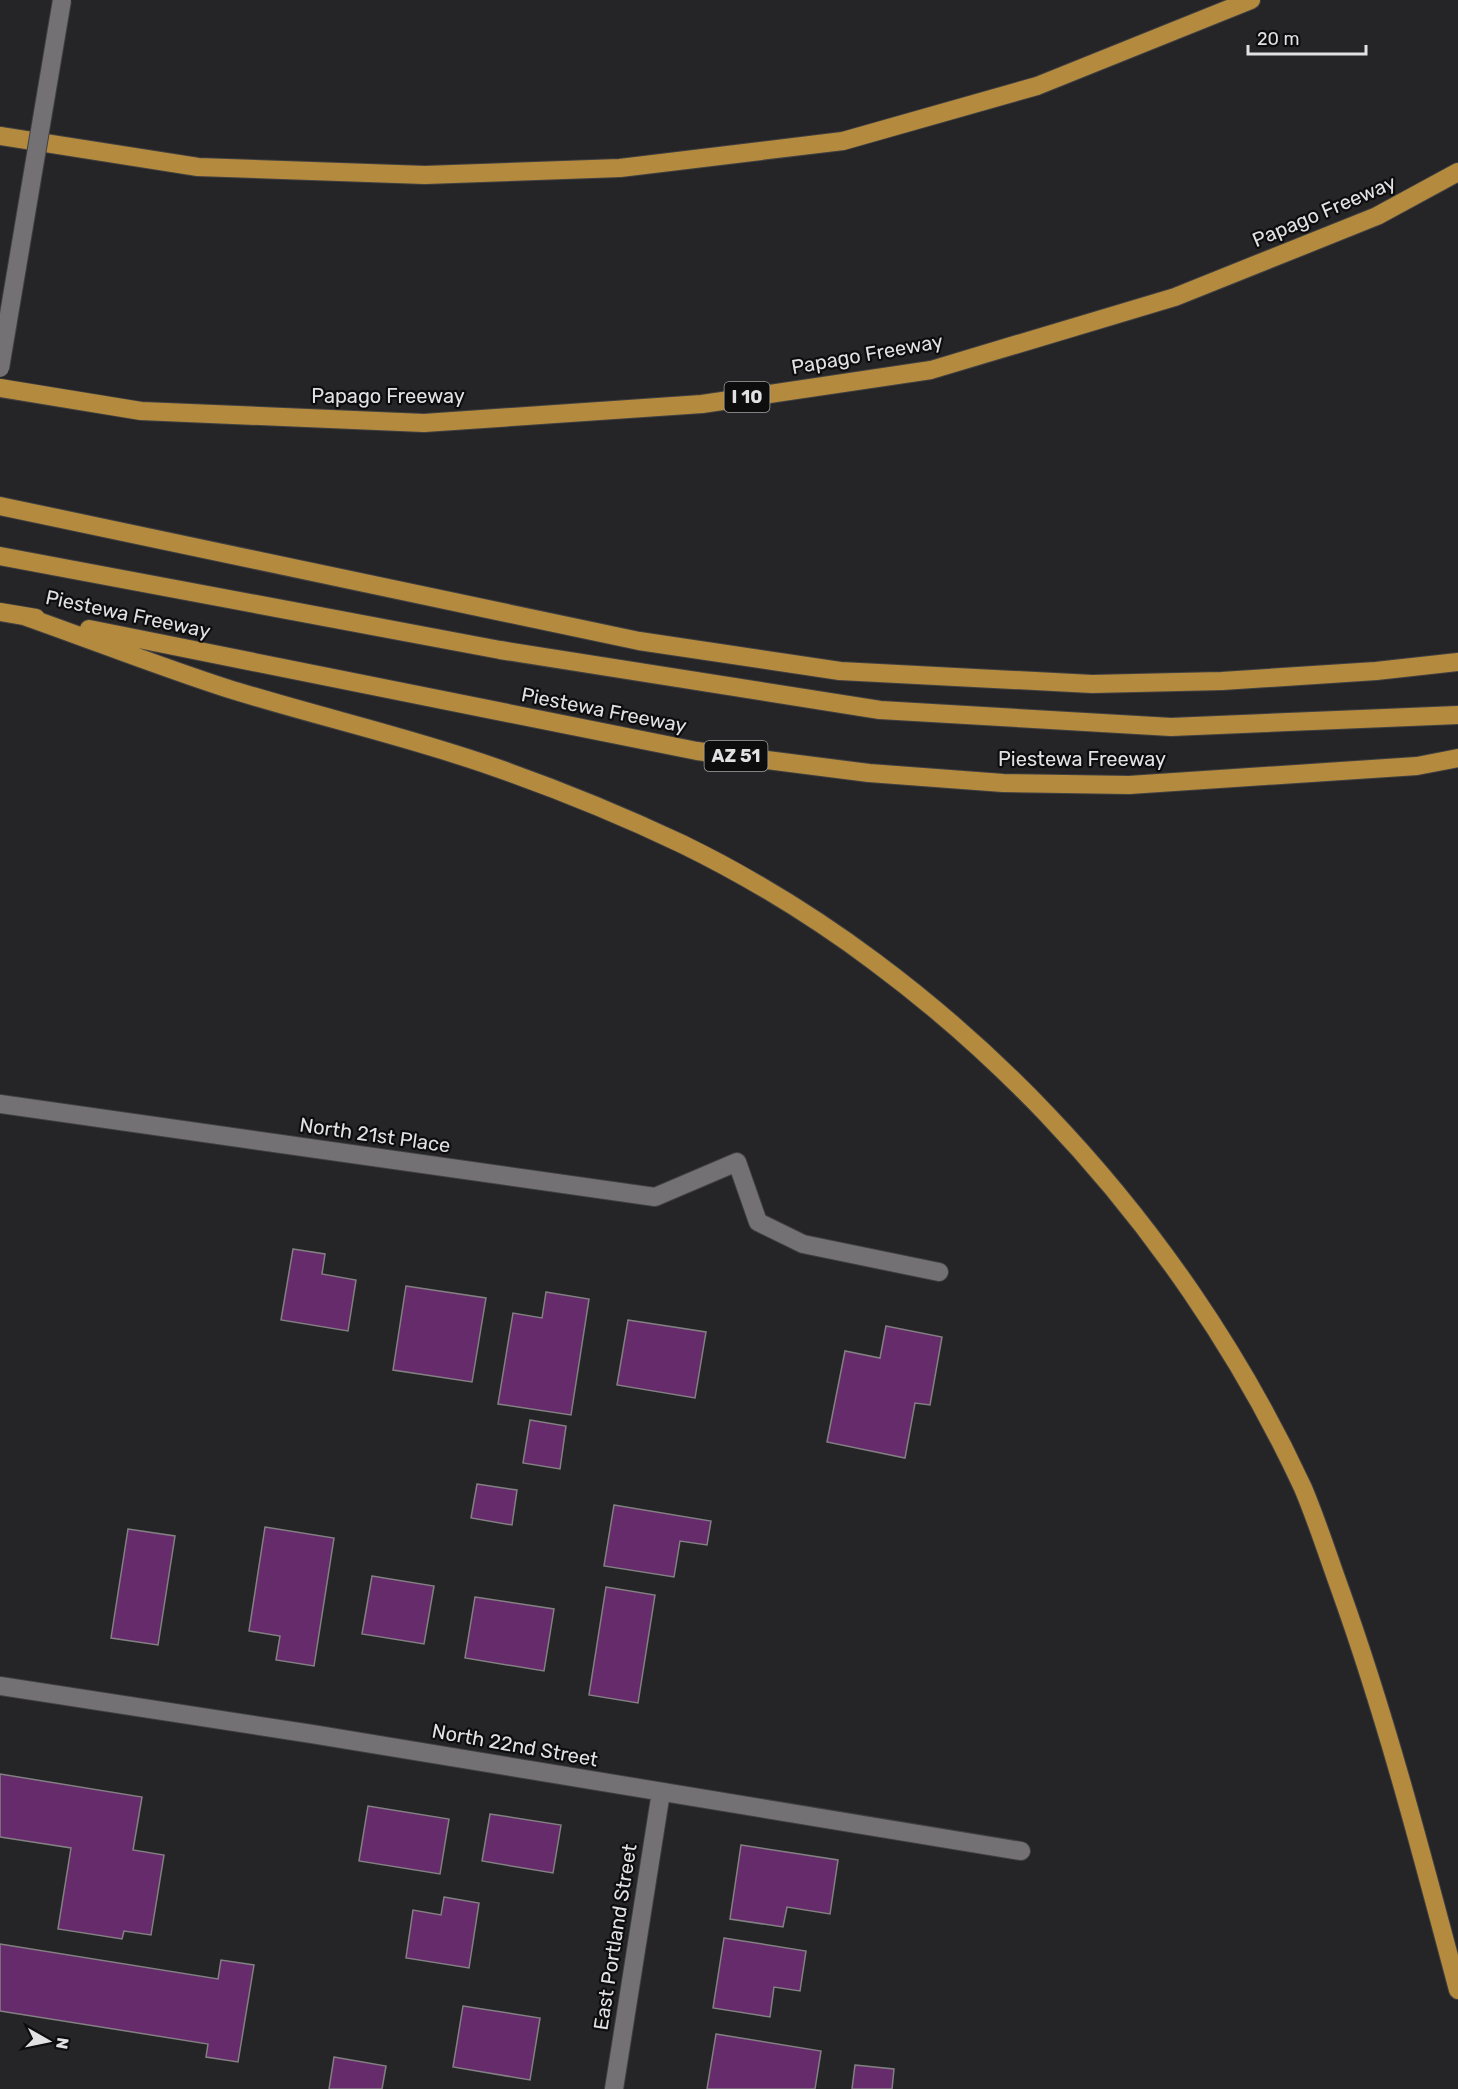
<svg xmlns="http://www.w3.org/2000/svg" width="1458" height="2089" viewBox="0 0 1458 2089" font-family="Rubik,sans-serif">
<rect width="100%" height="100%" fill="#252426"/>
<path fill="#662b6a" stroke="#828082" stroke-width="1.5" d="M293,1249L325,1254L322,1274L356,1280L348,1331L281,1320Z
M406,1286L486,1298L472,1382L393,1370Z
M546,1292L589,1299L571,1415L498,1404L513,1313L542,1318Z
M628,1320L706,1332L695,1398L617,1385Z
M886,1326L942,1337L930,1405L915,1403L905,1458L827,1442L845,1351L880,1358Z
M530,1420L566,1426L560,1469L523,1463Z
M477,1484L517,1490L512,1525L471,1518Z
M614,1505L711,1521L707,1545L680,1541L674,1577L604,1566Z
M265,1527L334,1538L314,1666L276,1660L280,1636L249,1631Z
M128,1529L175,1536L158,1645L111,1638Z
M372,1576L434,1586L424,1644L362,1634Z
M606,1587L655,1595L638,1703L589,1695Z
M475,1597L554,1609L544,1671L465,1658Z
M0,1774L142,1797L133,1850L164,1855L151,1935L124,1931L122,1939L58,1929L71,1848L0,1837Z
M368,1806L449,1819L440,1874L359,1861Z
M490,1814L561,1825L553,1873L482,1861Z
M741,1845L838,1860L830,1914L787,1907L783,1927L730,1919Z
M444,1897L479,1903L469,1968L406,1958L413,1910L441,1915Z
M724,1938L806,1951L800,1991L774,1987L770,2017L713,2008Z
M0,1944L218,1979L221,1960L254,1965L238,2062L206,2057L208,2044L0,2011Z
M463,2006L540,2018L530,2080L453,2067Z
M716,2034L821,2051L815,2089H707Z
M334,2057L386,2066L382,2089H329Z
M855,2065L894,2069L892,2089H852Z"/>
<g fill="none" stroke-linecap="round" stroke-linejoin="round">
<defs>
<path id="minor" d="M0,1104L655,1197L737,1162L758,1222L803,1244L939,1272
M0,1686L312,1734L1021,1851
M614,2089L661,1792"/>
<path id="highway" d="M0,136L198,167L425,175L620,168L843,141L1037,86L1251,0
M0,388L141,411L424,423L702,404L931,370L1175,297L1377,216L1458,172
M0,506L639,641L840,671L1092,684L1222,681L1376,671L1458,662
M0,556L500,650L880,710L1171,727L1458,715
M0,612L36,618
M24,616C92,640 158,666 226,688C315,716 406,736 494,767C557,789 621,815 682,844C951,975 1178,1218 1303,1488C1317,1521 1328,1556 1340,1589C1387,1720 1422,1855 1458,1990
M89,629L697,751L869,773L1003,783L1129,785L1417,766L1458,758"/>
</defs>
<use href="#minor" stroke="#414042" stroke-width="20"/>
<use href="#highway" stroke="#414042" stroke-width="20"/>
<use href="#minor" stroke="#737174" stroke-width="18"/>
<use href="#highway" stroke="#b48b3e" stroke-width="18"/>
<defs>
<path id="minor-bridge" d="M0,368L62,0"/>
</defs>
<use href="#minor-bridge" stroke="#414042" stroke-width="20" stroke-linecap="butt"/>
<use href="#minor-bridge" stroke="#737174" stroke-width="18"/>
</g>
<g text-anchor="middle" stroke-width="4.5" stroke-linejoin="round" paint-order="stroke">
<g fill="#0e0d0e" stroke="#a2a1a2" stroke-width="1.5">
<rect x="724.5" y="382" width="45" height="30" rx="4.5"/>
<rect x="704.5" y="741" width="63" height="30" rx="4.5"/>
</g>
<g font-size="18" font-weight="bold" fill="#e1e0e2">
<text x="747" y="403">I 10</text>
<text x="736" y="762">AZ 51</text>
</g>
<g font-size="20" fill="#e1e0e2" stroke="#0e0d0e">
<text transform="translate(1324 211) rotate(-23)" y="7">Papago Freeway</text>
<text transform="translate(867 354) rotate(-10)" y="7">Papago Freeway</text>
<text x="388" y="403">Papago Freeway</text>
<text transform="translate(128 614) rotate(12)" y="7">Piestewa Freeway</text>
<text transform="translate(604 710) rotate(11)" y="7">Piestewa Freeway</text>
<text x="1082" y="766">Piestewa Freeway</text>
<text transform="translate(375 1135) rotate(8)" y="7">North 21st Place</text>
<text transform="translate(515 1745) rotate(10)" y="7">North 22nd Street</text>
<text transform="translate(615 1937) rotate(-81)" y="7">East Portland Street</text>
</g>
</g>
<g transform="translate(48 2041) rotate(99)" stroke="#0e0d0e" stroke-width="4.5" paint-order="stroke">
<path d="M0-4.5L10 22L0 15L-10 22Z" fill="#e1e0e2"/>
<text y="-9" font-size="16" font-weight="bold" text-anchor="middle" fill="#e1e0e2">N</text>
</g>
<path d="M1248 45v9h118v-9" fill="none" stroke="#e1e0e2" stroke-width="3"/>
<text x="1257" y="45" font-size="18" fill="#e1e0e2" stroke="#0e0d0e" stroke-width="4.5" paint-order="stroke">20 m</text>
</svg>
